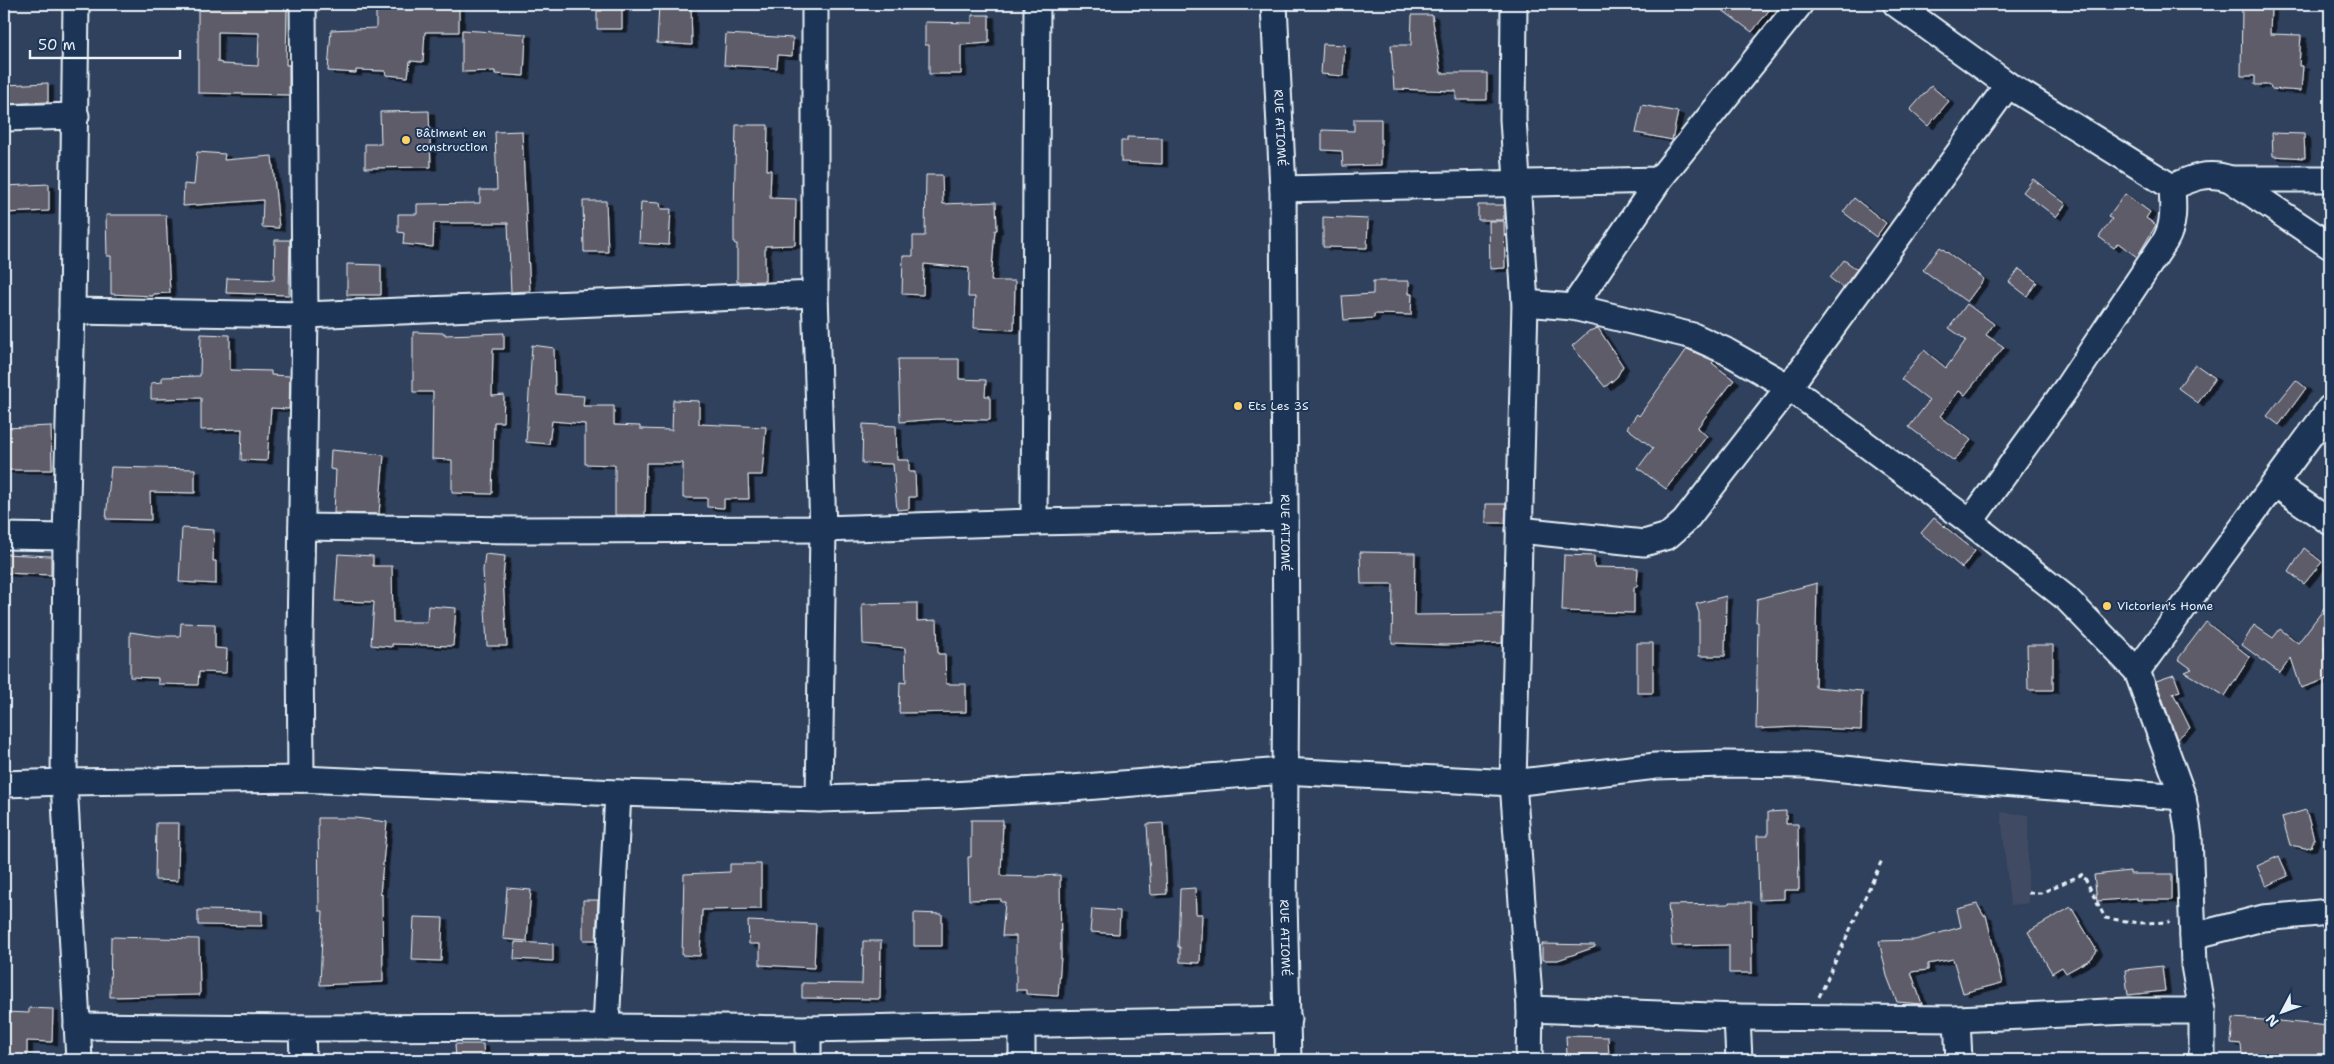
<svg xmlns="http://www.w3.org/2000/svg" width="2334" height="1064" viewBox="0 0 2334 1064" font-family="'Shantell Sans',sans-serif">
<defs>
<filter id="shadow"><feDropShadow dx="5.5" dy="3" stdDeviation="0" flood-color="#0009"/></filter>
</defs>
<rect width="100%" height="100%" fill="#30415d"/>
<filter id="ink" filterUnits="userSpaceOnUse"><feTurbulence type="fractalNoise" baseFrequency=".02" numOctaves="2"/><feDisplacementMap in="SourceGraphic" scale="10" xChannelSelector="R" yChannelSelector="G"/><feConvolveMatrix kernelMatrix="1 2 1 2 8 2 1 2 1" color-interpolation-filters="sRGB"/></filter>
<g filter="url(#ink)">
<path fill="#414c64" d="M2001,812L2028,815V903L2010,905Z"/>
<path fill="#5e5c6a" stroke="#e8f1f8" fill-rule="evenodd" filter="url(#shadow)" d="M376,4H459V32H425L423,62L410,61L408,77L386,75L385,71L356,70V73L328,71L331,30L376,28Z
M601,4H622V29H597V11H602Z
M659,4H691L692,45L657,43Z
M1714,4H1774L1752,32Z
M198,5L287,7L286,65H289V95L198,93ZM218,32L259,33L258,66L222,64V63L218,62Z
M2242,7L2271,9L2270,34L2301,35L2299,66H2303L2301,91L2271,89L2270,85H2255V76H2241Z
M972,15H989V43L961,45V74H929V45H925V22L972,23Z
M1412,15H1432L1441,73H1487V100H1456V91L1394,89L1391,45H1411Z
M462,30L526,34L524,76L495,74V71L462,72Z
M726,34L793,38L792,56L778,55L777,68L724,65Z
M1323,44L1345,45L1343,76L1321,74Z
M48,83V102L4,104V85Z
M1931,86L1949,101L1928,126L1910,110Z
M1642,105L1678,112L1672,140L1636,133Z
M429,111L431,167L365,168V144H381L380,112Z
M1354,119H1381V165L1343,166L1342,151L1322,150V130L1354,131Z
M736,125H768L767,170H771L770,198L796,199L795,245L765,246V281L737,282V244H734V213Z
M522,131L530,291L511,292L508,223H434L433,247L403,244L404,233L398,232V214H417V204L480,203V190H497L495,132Z
M2272,133L2304,134L2305,158L2273,156Z
M1127,137L1162,138V164L1121,162V141H1127Z
M197,152L225,154L224,160L272,156L279,228L262,227L263,200L183,206L184,184L194,185Z
M926,175H942L943,204L996,202L997,230H995L991,281H1015L1014,330L974,328L975,297H968L969,268L924,264L923,295L902,294L903,256H913V236H925Z
M2033,179L2066,204L2056,217L2023,192Z
M49,184V211L4,213V186Z
M2125,194L2150,212L2146,218L2156,225L2137,257L2118,243L2114,248L2099,237L2112,219L2108,217Z
M1854,198L1886,223L1876,237L1843,212Z
M583,201H606L608,252H584Z
M641,202L660,203L661,209H671L669,245L639,243Z
M1478,205H1504V220H1478Z
M106,215H166L170,293L153,294V296L111,294V256H107Z
M1323,217L1368,219L1367,248L1323,247Z
M1489,221H1504L1505,268L1490,269Z
M275,240H290L289,295L226,293L227,278L274,280Z
M1940,247L1984,279L1967,302L1923,270Z
M1844,260L1857,269L1843,288L1830,278Z
M347,264L381,265V295H347Z
M2019,269L2037,282L2027,296L2009,282Z
M1373,281H1409V294H1412L1411,315L1374,314V318L1344,320L1342,296L1373,294Z
M1967,304L1994,324L1986,335L2004,347L1965,395L1959,391L1940,416L1971,440L1954,461L1909,427L1929,401L1901,379L1924,350L1946,368L1966,340L1949,328Z
M1598,328L1623,366L1617,377L1605,387L1572,346L1589,331Z
M413,332L445,333V335L504,333V349H493L492,396L504,395L503,422H494L492,494L452,493V460L432,459L433,392H413Z
M201,334L230,335V370L271,371V375L290,376L289,409L271,408L267,461L241,460L242,429L201,430V398L151,399V383L162,382V377L200,376Z
M532,345L554,348L555,394L584,396L583,406H614V425L640,426V429L672,430L673,400L699,401V424L766,427L762,475H748L749,499H724V508L707,507V498H683V463H646L645,515H615V465L585,464V424L552,421L549,444L526,442Z
M1687,349L1714,361L1712,363L1734,380L1697,428L1707,436L1666,489L1638,468L1653,448L1627,428L1637,414L1639,416Z
M898,359H959V379L986,380L985,396H990V420L937,419L900,422Z
M2195,364L2215,378L2198,403L2178,388Z
M2296,380L2306,388L2279,425L2267,416Z
M863,424L896,426L897,460H909V472H915L916,497H909V509L897,510L893,464L862,463Z
M51,426L52,470H4V428Z
M331,450L384,455L379,514L334,513L336,470L330,469Z
M111,467L195,469V493L150,492L151,520L106,519Z
M1486,504H1506L1505,523H1486Z
M1934,518L1975,551L1962,568L1921,533Z
M182,528L214,530L213,561H216V584L179,582Z
M2304,548L2322,562L2304,584L2289,572Z
M1360,552L1415,553L1414,615L1503,614L1502,643L1444,645L1392,643L1393,584H1361Z
M4,554L51,556V575L4,573Z
M338,554L373,556V566H392L393,622H427L428,606L456,608L453,646L392,644V647L371,645L374,602L335,601Z
M485,554L505,556L503,578L507,646H487L483,570Z
M1564,555L1594,556V567L1638,568L1637,587H1634V613L1562,611Z
M1817,583L1815,687L1862,691L1861,730L1795,727L1756,729L1758,622H1756L1757,599Z
M1726,596L1725,656H1699V613L1696,604Z
M2330,601V638L2324,647L2330,666V678L2301,688L2291,658L2280,673L2242,645L2254,625L2273,638L2280,629L2298,643Z
M917,603V621L937,620L938,654H945L946,684H966V712L899,713L900,682L906,683L905,648L863,644L862,604Z
M2206,622L2250,657L2225,696L2185,672L2192,669L2178,659Z
M181,623L215,624V648L227,649L226,673L199,672L198,685L158,684V678L130,677V632L157,636H180Z
M1637,643H1653V693H1637Z
M2027,645H2053V690H2028Z
M2174,675L2180,691L2173,693L2190,728L2177,739L2156,681Z
M2306,810L2314,839L2311,847L2305,848L2290,845L2282,817Z
M1786,811V824H1798L1799,890H1784V899L1759,900L1757,836H1768V812Z
M318,818H355L387,822L380,894H382L383,982L320,985L323,911H319Z
M971,820H1003L1001,876L1039,877V876L1060,875L1061,956L1058,996L1026,994V990H1016V936H1002L1005,902H1001V899L969,900L968,857H971Z
M156,823H179L178,881L155,880Z
M1163,823L1167,894L1151,895L1147,824Z
M2279,856L2288,876L2266,886L2257,866Z
M730,864H761V909L702,910L700,956L682,955L684,874L730,872Z
M2130,871V874H2172V900H2137V898L2097,901L2094,875Z
M507,888L531,890L527,941L503,939Z
M1195,888L1196,914H1202L1200,963L1180,962V947H1178L1180,889Z
M583,900H598L596,940H583Z
M1729,902H1751L1752,973H1729V945L1672,946L1668,905L1729,904Z
M1977,904L1984,916L1986,915L2002,983L1963,993L1953,959L1928,964V970L1911,972L1922,1004L1897,1002L1887,976L1879,941L1915,940L1961,927L1957,909Z
M2071,907L2097,951L2091,959L2066,973L2062,967L2052,973L2028,932Z
M1092,909L1120,911L1119,934L1090,932Z
M198,910L262,911V926L198,925Z
M914,913L942,914V946H914Z
M414,917L443,918L441,961L412,960Z
M748,921L816,924L814,968L760,965V944H749Z
M111,937L199,939L200,995L110,997Z
M863,941H881L880,999L802,998V983L862,984Z
M515,942L553,944V961L514,959Z
M1542,944L1595,945V947L1558,960H1542Z
M2162,966L2165,991L2128,995L2125,970Z
M29,1008L53,1009L52,1042L27,1041V1057H4V1012L29,1013Z
M2233,1018L2279,1021L2329,1026L2325,1060H2257L2258,1057L2242,1054L2241,1044L2231,1043Z
M1566,1036L1608,1037L1609,1060H1583V1055H1567Z
M455,1044H483L484,1060H456Z"/>
<g fill="none" stroke-linecap="round" stroke-linejoin="round">
<defs>
<g id="minor">
<path d="M76,4L72,311L66,537L64,782L79,1060"/>
<path d="M815,4V294L823,529L819,799"/>
<path id="s1" d="M1274,4L1283,189L1286,652L1284,901L1288,1060"/>
<path d="M1514,4L1513,119L1525,303L1513,783L1530,1009L1529,1060"/>
<path d="M1896,4L2008,85L2172,187C2173,206 2175,224 2165,241L2068,386L1970,522"/>
<path d="M4,118L76,116"/>
<path d="M2230,179H2330"/>
<path d="M2172,187C2192,178 2208,171 2230,179L2330,246"/>
<path d="M1283,189L1659,180L1800,4"/>
<path d="M1525,303L1573,307L1693,336L1726,351L1789,387L1970,522L2066,598L2137,671L2183,797L2189,836L2194,965L2202,1011V1060"/>
<path d="M1573,307L1659,180"/>
<path d="M72,311L305,315L815,294"/>
<path d="M2275,484L2330,522"/>
<path d="M1034,522L1037,4"/>
<path d="M302,527L524,530L823,529L1034,522L1285,517"/>
<path d="M1519,530L1644,543L1668,536L1685,521L1789,387L2008,85"/>
<path d="M4,536L66,537"/>
<path d="M2137,671L2330,408"/>
<path d="M301,779L300,637L305,315L303,4"/>
<path d="M4,784L64,782L301,779L618,793L819,799L951,795L1072,788L1283,771L1513,783L1656,766L1724,764L1806,765L1910,776L2183,797"/>
<path d="M2193,936L2263,918L2330,912"/>
<path d="M1530,1009L1737,1017L1739,1060"/>
<path d="M1737,1017L1957,1019L2129,1011H2202"/>
<path d="M1957,1019L1959,1060"/>
<path d="M77,1026L302,1028L303,1060"/>
<path d="M606,1027L618,793"/>
<path d="M1022,1027V1060"/>
<path d="M302,1028L606,1027L808,1029V1060"/>
<path d="M808,1029L1288,1019"/>
</g>
</defs>
<use href="#minor" stroke="#e8f1f8" stroke-width="29"/>
<path stroke="#e8f1f8" stroke-width="3" stroke-dasharray="5 4" stroke-linecap="butt" d="M2028,893H2041L2083,874L2105,918L2140,923L2170,922
M1819,997L1882,860"/>
<use href="#minor" stroke="#1d3557" stroke-width="25"/>
</g>
</g>
<g fill="#ffd166" stroke="#1d3557" stroke-width="2">
<circle cx="406" cy="140" r="5"/>
<circle cx="1238" cy="406" r="5"/>
<circle cx="2107" cy="606" r="5"/>
</g>
<g text-anchor="middle" stroke-width="4" stroke-linejoin="round" paint-order="stroke">
<g font-size="12" fill="#e8f1f8" stroke="#1d3557">
<text dy="4" stroke="none"><textPath href="#s1" startOffset="124">RUE ATIOMÉ</textPath></text>
<text dy="4" stroke="none"><textPath href="#s1" startOffset="529">RUE ATIOMÉ</textPath></text>
<text dy="4" stroke="none"><textPath href="#s1" startOffset="934">RUE ATIOMÉ</textPath></text>
</g>
<g font-size="12" fill="#e8f1f8" stroke="#1d3557" text-anchor="start">
<text x="416" y="137">Bâtiment en<tspan x="416" dy="14">construction</tspan></text>
<text x="1248" y="410">Ets Les 3S</text>
<text x="2117" y="610">Victorien's Home</text>
</g>
</g>
<rect width="2334" height="1064" fill="none" stroke="#1d3557" stroke-width="20"/>
<rect x="10" y="10" width="2314" height="1044" fill="none" stroke="#e8f1f8" stroke-width="2" filter="url(#ink)"/>
<g transform="translate(2282 1012) rotate(229)" stroke="#1d3557" stroke-width="4" paint-order="stroke">
<path d="M0-4L9 19L0 12L-9 19Z" fill="#e8f1f8"/>
<text y="-8" font-size="14" font-weight="bold" text-anchor="middle" fill="#e8f1f8">N</text>
</g>
<path d="M30 50v8h150v-8" fill="none" stroke="#e8f1f8" stroke-width="2.5"/>
<text x="38" y="50" font-size="15" fill="#e8f1f8" stroke="#1d3557" stroke-width="4" paint-order="stroke">50 m</text>
</svg>
